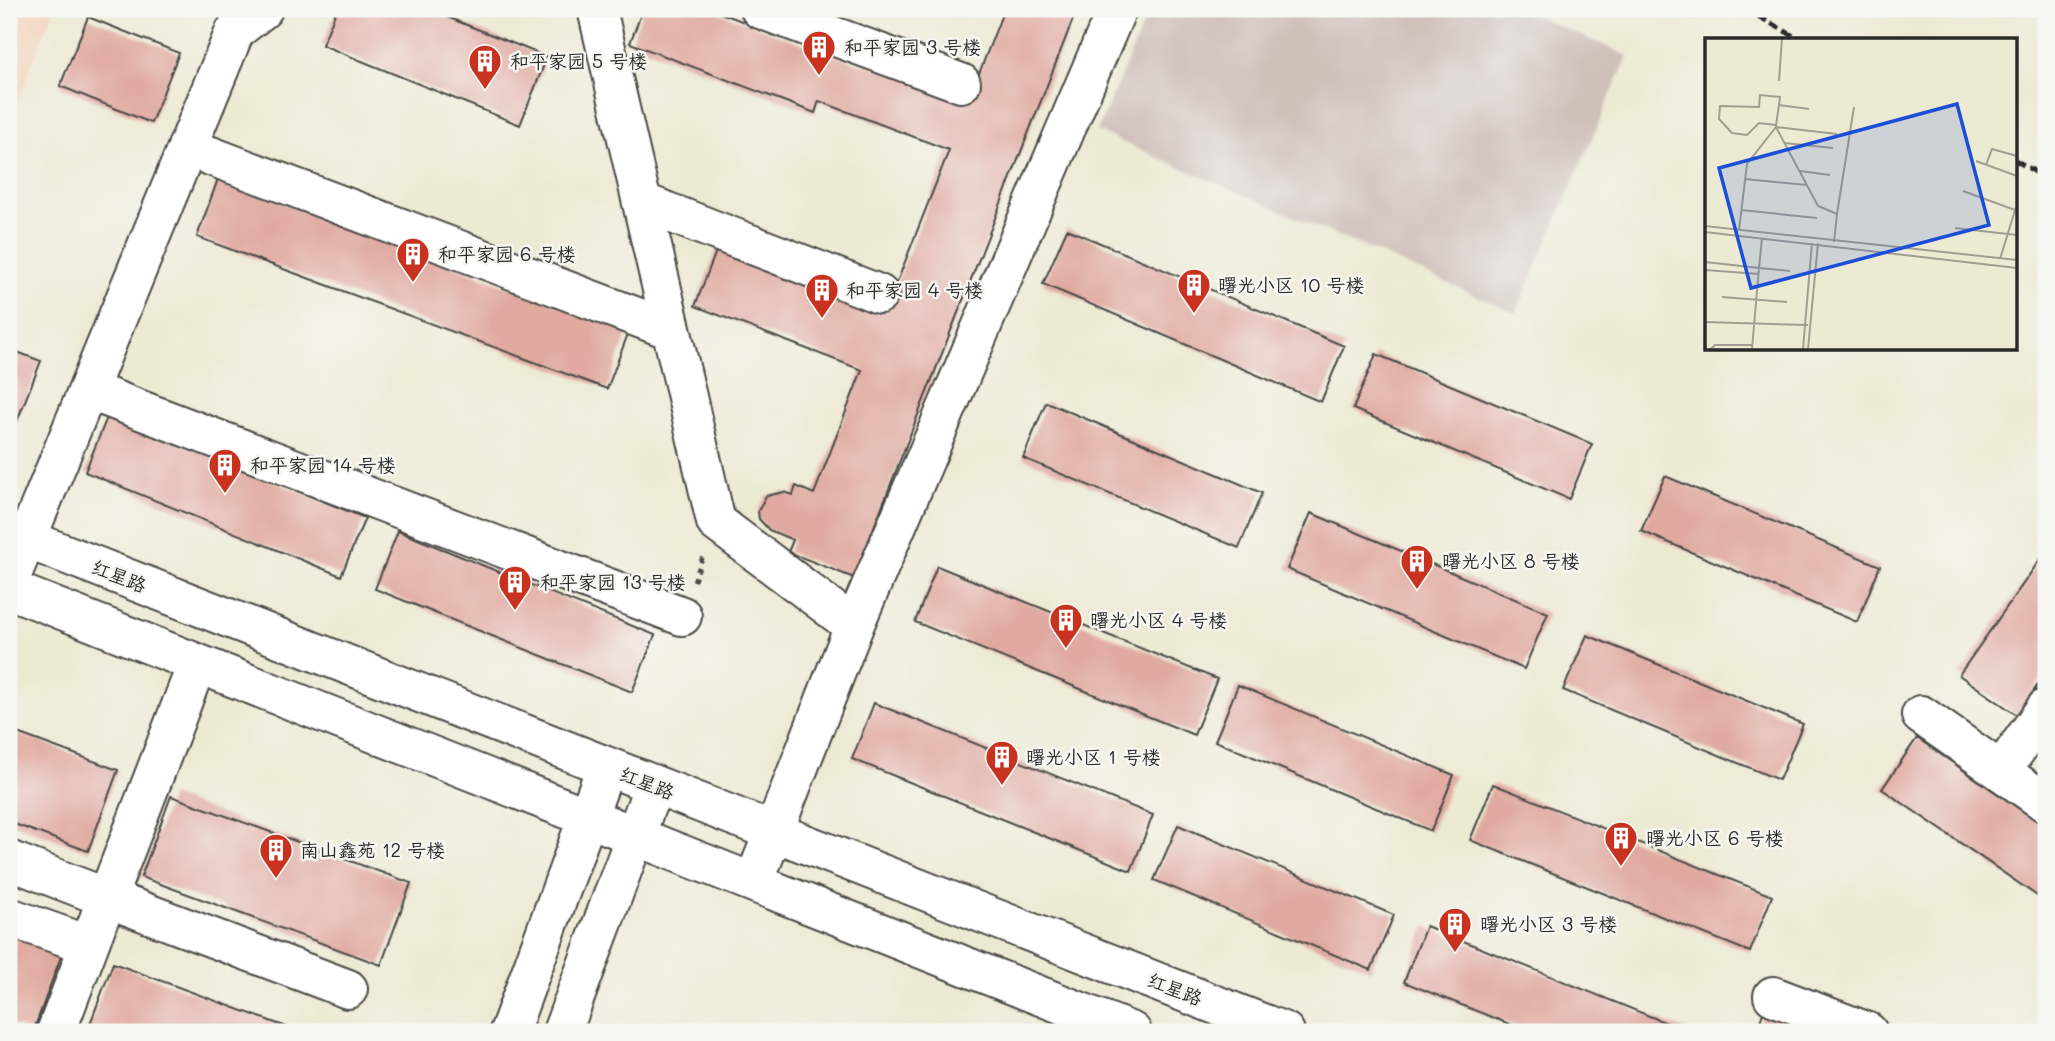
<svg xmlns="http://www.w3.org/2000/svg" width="2055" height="1041" viewBox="0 0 2055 1041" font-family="Mali,'LXGW WenKai TC',sans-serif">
<rect width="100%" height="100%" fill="#f6f6f2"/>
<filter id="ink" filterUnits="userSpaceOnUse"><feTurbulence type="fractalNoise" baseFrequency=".0143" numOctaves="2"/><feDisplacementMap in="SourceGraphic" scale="14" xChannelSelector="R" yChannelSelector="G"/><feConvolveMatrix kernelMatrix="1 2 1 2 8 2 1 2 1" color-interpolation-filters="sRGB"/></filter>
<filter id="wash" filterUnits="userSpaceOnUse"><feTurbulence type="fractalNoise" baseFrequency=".00686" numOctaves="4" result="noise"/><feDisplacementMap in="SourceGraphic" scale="28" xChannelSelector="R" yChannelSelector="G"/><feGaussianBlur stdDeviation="1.57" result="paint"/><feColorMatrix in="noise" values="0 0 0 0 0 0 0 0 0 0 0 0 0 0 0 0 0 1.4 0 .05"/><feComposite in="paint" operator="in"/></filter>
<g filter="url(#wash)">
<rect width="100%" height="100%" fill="#edead4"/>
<path fill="#f2d4be" d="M9,9H54L9,123Z"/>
<path fill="#cfc0ba" d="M1150,9H1521L1628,56L1516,313L1097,131Z"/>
<g id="blocks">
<path fill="#e0aaa1" d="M337,9H427L547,57L520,125L322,45Z
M643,9H710L827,53L970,97L1004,9H1077L854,578L788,552L793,540L769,530L759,519L758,511L766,496L784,492L793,495L796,486L814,494L862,370L695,306L718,246L886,310L949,150L819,101L815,113L630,43Z
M88,17L179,53L151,123L60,86Z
M218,179L629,331L607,389L197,237Z
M1067,229L1344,346L1321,402L1043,284Z
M9,349L41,361L13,431L9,429Z
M1376,354L1592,444L1569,499L1353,409Z
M1046,402L1262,493L1239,548L1023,458Z
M108,415L365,518L341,576L85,472Z
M1665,476L1880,566L1857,622L1641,531Z
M1311,513L1548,613L1524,669L1287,569Z
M398,531L655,635L632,692L375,589Z
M2046,551V673L2017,715L1959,675Z
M937,566L1217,679L1194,735L915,622Z
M1587,635L1803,724L1779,780L1563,690Z
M1238,685L1454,775L1431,831L1215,741Z
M874,703L1153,815L1131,871L852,759Z
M9,730L118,770L88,851L9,822Z
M1917,738L2046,827V902L1882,789Z
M1493,784L1772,896L1750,952L1470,840Z
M171,796L411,883L381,965L141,877Z
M1178,825L1394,915L1371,970L1154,880Z
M1426,926L1689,1032H1529L1404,982Z
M9,932L63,951L33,1032L9,1024Z
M113,963L300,1032H87Z
M1765,1008L1829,1032H1756Z"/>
</g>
</g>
<g filter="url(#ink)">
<use href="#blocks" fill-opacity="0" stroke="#484844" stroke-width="2"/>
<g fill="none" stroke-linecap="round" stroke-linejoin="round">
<defs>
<path id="minor" d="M597,9L716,522L854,626L754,882
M760,9L961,83
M187,147L671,330
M642,202L879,294
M88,390L682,616
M9,582L235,31L263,9
M854,626L1117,9
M197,664L107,898L348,989
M1921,715L2046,803
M2001,771L2046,708
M9,860L107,898L56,1032
M9,917L89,945
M1773,996L1868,1032
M509,1032L606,767
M562,1032L654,785"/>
<path id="tertiary" d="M9,532L1285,1032
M9,589L1132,1032"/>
</defs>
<use href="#minor" stroke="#484844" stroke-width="42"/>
<use href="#tertiary" stroke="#484844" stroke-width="42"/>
<path stroke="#484844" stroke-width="4.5" stroke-dasharray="5 5" stroke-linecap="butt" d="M694,581L703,556"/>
<use href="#minor" stroke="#fff" stroke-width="38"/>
<use href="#tertiary" stroke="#fff" stroke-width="38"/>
<path stroke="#2b2b2b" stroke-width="5" stroke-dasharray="10 5" stroke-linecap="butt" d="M1745,9L1801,40
M2015,160L2046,178"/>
</g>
</g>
<defs>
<symbol id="building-pin" viewBox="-11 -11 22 30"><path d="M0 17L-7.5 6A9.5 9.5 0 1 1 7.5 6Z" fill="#c8321e" stroke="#f6f6f2"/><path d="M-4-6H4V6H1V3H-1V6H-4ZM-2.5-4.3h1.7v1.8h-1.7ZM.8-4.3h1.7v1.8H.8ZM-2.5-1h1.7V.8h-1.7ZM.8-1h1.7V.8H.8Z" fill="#fff"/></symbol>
</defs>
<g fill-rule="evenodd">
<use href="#building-pin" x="800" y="28" width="38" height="52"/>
<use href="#building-pin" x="466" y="42" width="38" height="52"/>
<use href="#building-pin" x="394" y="235" width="38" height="52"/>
<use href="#building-pin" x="1175" y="266" width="38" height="52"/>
<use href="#building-pin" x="803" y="271" width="38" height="52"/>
<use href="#building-pin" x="206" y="446" width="38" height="52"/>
<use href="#building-pin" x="1398" y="542" width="38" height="52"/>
<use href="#building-pin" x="496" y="563" width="38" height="52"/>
<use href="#building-pin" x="1047" y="601" width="38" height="52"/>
<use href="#building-pin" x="983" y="738" width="38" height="52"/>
<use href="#building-pin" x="1602" y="819" width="38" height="52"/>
<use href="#building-pin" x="257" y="831" width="38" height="52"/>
<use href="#building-pin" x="1436" y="905" width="38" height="52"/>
</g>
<g text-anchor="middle" stroke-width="5" stroke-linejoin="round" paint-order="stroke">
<g font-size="19" fill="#2b2b2b" stroke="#f6f6f2" text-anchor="start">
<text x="844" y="54">和平家园 3 号楼</text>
<text x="510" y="68">和平家园 5 号楼</text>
<text x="438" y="261">和平家园 6 号楼</text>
<text x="1218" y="292">曙光小区 10 号楼</text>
<text x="846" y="297">和平家园 4 号楼</text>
<text x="250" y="472">和平家园 14 号楼</text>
<text x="1442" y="568">曙光小区 8 号楼</text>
<text x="540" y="589">和平家园 13 号楼</text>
<text x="1090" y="627">曙光小区 4 号楼</text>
<text x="1026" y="764">曙光小区 1 号楼</text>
<text x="1646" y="845">曙光小区 6 号楼</text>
<text x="300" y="857">南山鑫苑 12 号楼</text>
<text x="1480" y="931">曙光小区 3 号楼</text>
</g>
<g font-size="19" fill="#2b2b2b" stroke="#f6f6f2">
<text transform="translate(119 576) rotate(21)" y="7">红星路</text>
<text transform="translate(647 783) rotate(21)" y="7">红星路</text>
<text transform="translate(1175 989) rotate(21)" y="7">红星路</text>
</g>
</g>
<g transform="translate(1705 38)">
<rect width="312" height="312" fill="#edead4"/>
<path fill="none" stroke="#9f9e90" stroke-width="2" d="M74,43L77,0M74,67L104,71M71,87L54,85L42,97L27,95L14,81L15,68L54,69L55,57L75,59L74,67L71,87V89L132,96M79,105L128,110M271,123L312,138M281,127L287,111L312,118M95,133L125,137M40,141L102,147M258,153L310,172M36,172L112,180M132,176L149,69M0,188L312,222M250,190L312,197M34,192L42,126L71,89L113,168L132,176L129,204M0,194L312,230M57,200L54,230L85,233M295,221L311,169M0,224L54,230L47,311M0,232L54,236M17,259L82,264M0,284L103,287M6,311L10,307H47M98,311L107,205M103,311L113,205"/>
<path fill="#1d4ed8" fill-opacity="0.15" stroke="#1d4ed8" stroke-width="3.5" d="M252,66L284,187L46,250L14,130Z"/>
<rect width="312" height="312" fill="none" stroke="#2b2b2b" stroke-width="3.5"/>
</g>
<rect width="2055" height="1041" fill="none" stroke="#f6f6f2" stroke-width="35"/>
</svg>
